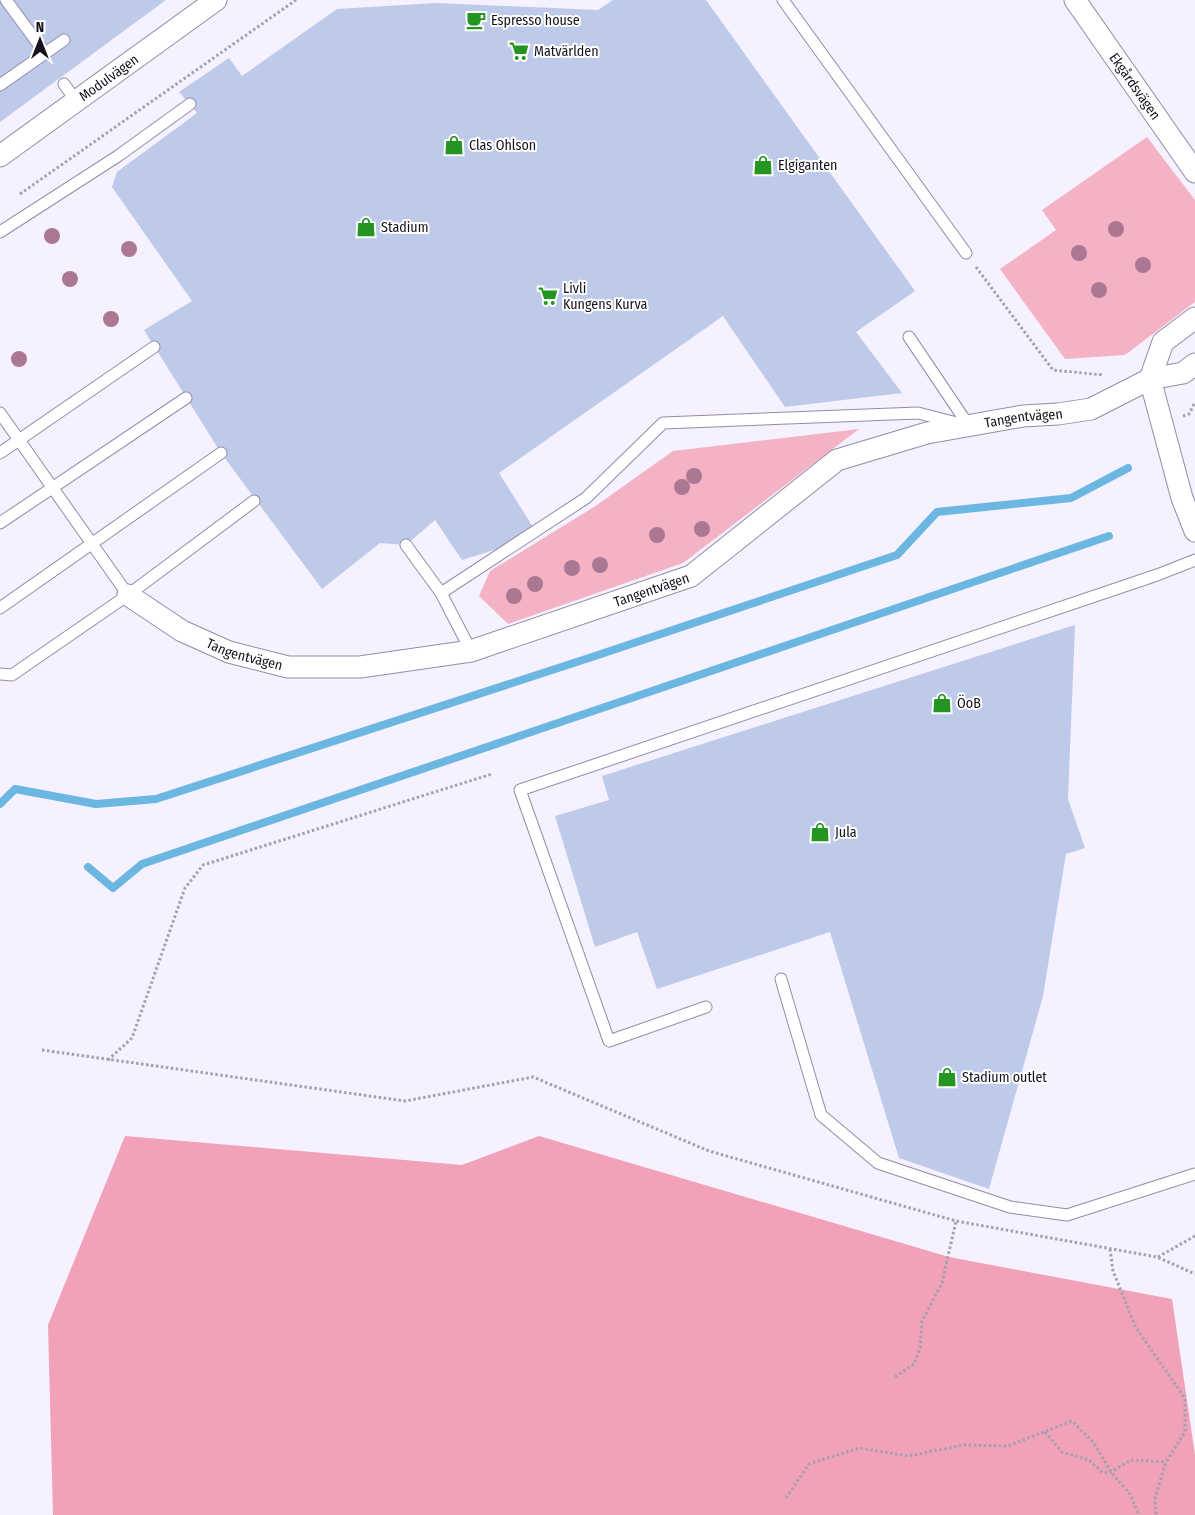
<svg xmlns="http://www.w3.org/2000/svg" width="1195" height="1515" viewBox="0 0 1195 1515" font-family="'Fira Sans Condensed',sans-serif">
<rect width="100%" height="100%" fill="#f5f1ff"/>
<path fill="#f4b3c4" d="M1147,137L1195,200V302L1125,355L1065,359L1000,269L1056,230L1042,210Z
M859,429L683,563L508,624L479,596L490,571L594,507L673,451Z"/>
<path fill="#f1a1b8" d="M125,1136L462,1165L539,1136L949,1257L1172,1299L1195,1455V1515H53L48,1325Z"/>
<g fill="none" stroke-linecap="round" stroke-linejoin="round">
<path stroke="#6cb6e2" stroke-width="8" d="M0,804L15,789L96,804L156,799L595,656L897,555L937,512L1071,498L1128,468
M88,867L113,888L142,864L1109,536"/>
</g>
<path fill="#bdcae9" d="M0,0H166L0,122Z
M613,0H706L915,291L856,332L902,393L785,407L723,316L499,473L533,527L510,545L462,560L435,520L406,545L380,543L322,589L221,453L144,330L192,301L112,187L117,172L197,113L179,92L229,58L242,76L337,9L436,3L598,10Z
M1075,625L1068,799L1085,848L1066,854L1043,996L989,1189L899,1158L830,932L657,989L637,932L595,947L555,816L609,800L602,776Z"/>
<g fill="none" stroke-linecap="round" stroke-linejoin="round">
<defs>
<path id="service" d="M6,0L45,53
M783,0L966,253
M64,84L76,101
M0,85L64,40
M0,232L118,156L190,104
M909,337L969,426
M0,413L128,595
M0,453L154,347
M0,523L186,398
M406,545L441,593L471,651
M441,593L586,498L663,423L918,413L957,423
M0,608L221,453
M0,674L12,675L128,595L254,501
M781,979L821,1115L878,1163L1010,1207L1067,1215L1195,1174
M706,1007L609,1041L520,790L1157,575L1195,560"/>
<g id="minor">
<path id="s1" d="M1075,0L1195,172"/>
<path id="s2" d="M0,156L216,0"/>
<path d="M1195,318L1163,342L1150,379L1182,498L1195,531"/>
<path id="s3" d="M128,595L182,631L229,652L288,667H360L471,651L691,576L837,460L927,433L1023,416L1058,414L1091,409L1150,379L1183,373L1195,364"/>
</g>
</defs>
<use href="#service" stroke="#948baa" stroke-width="13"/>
<use href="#minor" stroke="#948baa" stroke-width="23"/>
<path stroke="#a4a0ad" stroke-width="3" stroke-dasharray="2.5 2.5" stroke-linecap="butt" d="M20,194L296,0
M976,267L1053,370L1103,375
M1183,416L1189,414L1195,402
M42,1050L405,1101L533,1077L709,1151L956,1221L1157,1257L1195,1274
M108,1060L132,1038L185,888L203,865L492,774
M1110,1249L1113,1271L1136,1328L1185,1398V1432L1166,1462L1155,1498L1156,1515
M1158,1257L1195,1236
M895,1377L914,1364L920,1348L922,1321L942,1283L956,1221
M1045,1432L1062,1452L1089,1460L1103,1473L1111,1472L1131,1460L1166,1462
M786,1498L809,1464L859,1448L908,1456L964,1445L1008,1446L1072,1421L1094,1443L1111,1472L1130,1494L1139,1515"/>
<use href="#service" stroke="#fff" stroke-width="11"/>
<use href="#minor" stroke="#fff" stroke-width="21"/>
</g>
<g fill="#ab7793">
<circle cx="1116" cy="229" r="8"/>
<circle cx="52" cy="236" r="8"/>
<circle cx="129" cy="249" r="8"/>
<circle cx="1079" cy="253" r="8"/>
<circle cx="1143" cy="265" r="8"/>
<circle cx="70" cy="279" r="8"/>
<circle cx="1099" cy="290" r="8"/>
<circle cx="111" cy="319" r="8"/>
<circle cx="19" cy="359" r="8"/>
<circle cx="694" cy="476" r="8"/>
<circle cx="682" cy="487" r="8"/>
<circle cx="702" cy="529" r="8"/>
<circle cx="657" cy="535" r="8"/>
<circle cx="600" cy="565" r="8"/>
<circle cx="572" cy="568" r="8"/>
<circle cx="535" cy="584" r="8"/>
<circle cx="514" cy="596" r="8"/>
</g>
<defs>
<symbol id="cafe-bare" viewBox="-9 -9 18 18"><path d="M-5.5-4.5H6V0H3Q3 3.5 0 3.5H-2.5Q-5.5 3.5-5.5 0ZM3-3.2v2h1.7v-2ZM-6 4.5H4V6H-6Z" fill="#259521" stroke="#fff" stroke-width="2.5" paint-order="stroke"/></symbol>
<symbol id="supermarket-bare" viewBox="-9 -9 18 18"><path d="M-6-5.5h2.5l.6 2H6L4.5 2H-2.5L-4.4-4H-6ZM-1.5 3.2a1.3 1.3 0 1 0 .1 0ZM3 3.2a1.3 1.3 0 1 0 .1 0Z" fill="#259521" stroke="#fff" stroke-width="2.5" paint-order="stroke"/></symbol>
<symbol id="shop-bare" viewBox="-9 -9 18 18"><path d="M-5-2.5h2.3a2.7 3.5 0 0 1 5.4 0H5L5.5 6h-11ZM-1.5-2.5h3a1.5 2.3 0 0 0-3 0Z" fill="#259521" stroke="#fff" stroke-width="2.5" paint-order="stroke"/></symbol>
</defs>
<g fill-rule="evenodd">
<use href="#cafe-bare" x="462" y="6" width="28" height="28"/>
<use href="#supermarket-bare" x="505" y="37" width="28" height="28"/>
<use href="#shop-bare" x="440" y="131" width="28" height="28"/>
<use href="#shop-bare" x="749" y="151" width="28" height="28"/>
<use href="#shop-bare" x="352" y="213" width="28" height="28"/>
<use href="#supermarket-bare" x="534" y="282" width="28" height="28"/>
<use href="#shop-bare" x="928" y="689" width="28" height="28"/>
<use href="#shop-bare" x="806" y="818" width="28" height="28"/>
<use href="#shop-bare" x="933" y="1063" width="28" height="28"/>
</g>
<g text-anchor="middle" stroke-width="4" stroke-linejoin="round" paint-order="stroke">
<g font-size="14" fill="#15121d" stroke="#fff" text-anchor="start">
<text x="491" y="25">Espresso house</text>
<text x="534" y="56">Matvärlden</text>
<text x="469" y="150">Clas Ohlson</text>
<text x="778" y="170">Elgiganten</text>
<text x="381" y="232">Stadium</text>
<text x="563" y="293">Livli<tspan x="563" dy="16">Kungens Kurva</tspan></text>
<text x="957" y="708">ÖoB</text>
<text x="835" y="837">Jula</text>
<text x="962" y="1082">Stadium outlet</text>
</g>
<g font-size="14" fill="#15121d" stroke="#fff">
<text dy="5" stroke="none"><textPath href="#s2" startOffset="134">Modulvägen</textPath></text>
<text dy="5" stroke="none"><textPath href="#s1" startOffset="105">Ekgårdsvägen</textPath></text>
<text dy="5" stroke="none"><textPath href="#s3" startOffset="972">Tangentvägen</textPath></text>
<text dy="5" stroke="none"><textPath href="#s3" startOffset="552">Tangentvägen</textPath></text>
<text dy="5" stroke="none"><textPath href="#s3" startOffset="132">Tangentvägen</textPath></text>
</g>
</g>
<g transform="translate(40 40)" stroke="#ffffff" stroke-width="4" paint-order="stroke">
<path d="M0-4L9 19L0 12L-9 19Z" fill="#15121d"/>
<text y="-8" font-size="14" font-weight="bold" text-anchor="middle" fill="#15121d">N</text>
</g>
</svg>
